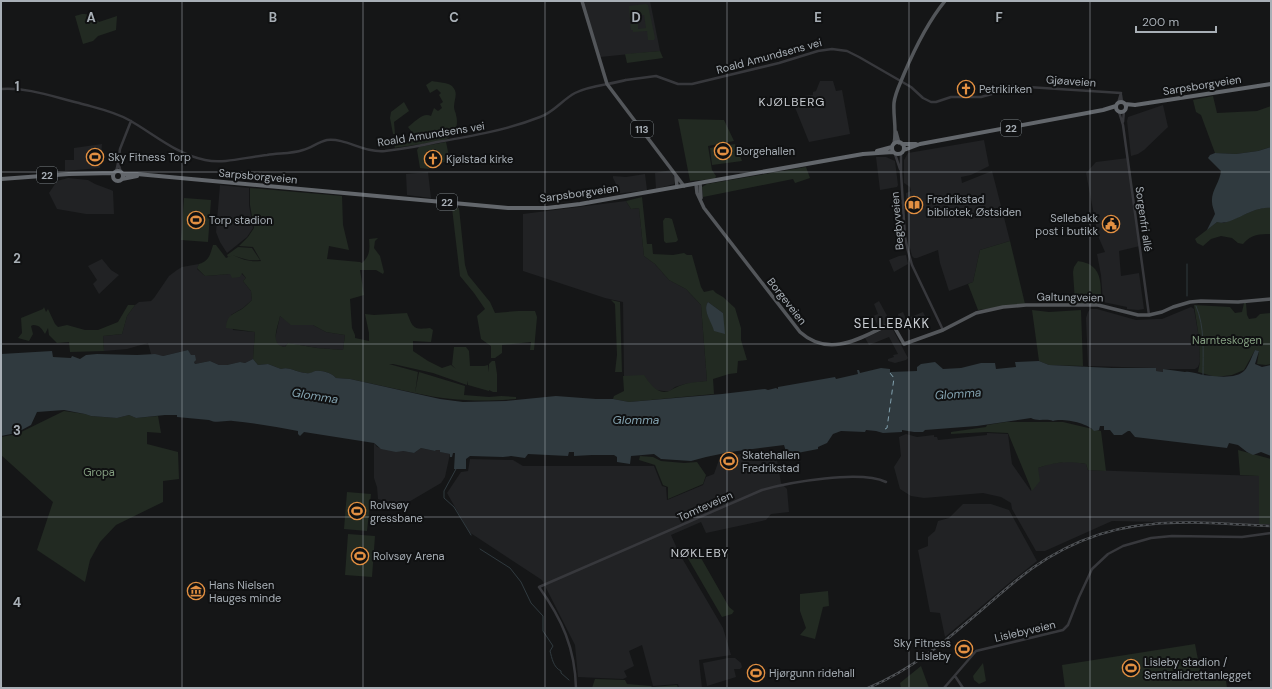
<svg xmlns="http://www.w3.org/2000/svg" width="1272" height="689" viewBox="0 0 1272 689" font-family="'DM Sans',sans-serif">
<rect width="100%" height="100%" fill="#151617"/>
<path fill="#212224" d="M584,1H650L660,51L600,57Z
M820,81H833L836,91L842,90L850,134L809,142L792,100H804L803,96L813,95V92L816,91Z
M1163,105L1168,127L1144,150L1138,154L1131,156L1127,121L1128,117Z
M984,140L989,166L971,175L961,177L962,183L992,171L1010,241L980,250L973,282L949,291L940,263L938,250L917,258H914L912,256L909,244L906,195V193L911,191L910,187L904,183V160L908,153Z
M102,144L100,168L65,171V160H74V148Z
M876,157H886L895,161L898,185L897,187L880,190Z
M1128,158L1140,246L1119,251L1121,276L1139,273L1144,309L1138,310L1127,309V307L1103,302L1101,275L1097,254L1105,252L1098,236L1086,173L1096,162Z
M671,170L675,179L674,184L656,189L655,173Z
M428,172L431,198L407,195L406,174Z
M645,174L647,190L615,194L616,184L613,178V176L626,177Z
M68,178L88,180L95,184L111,190L113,191L114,214H86L57,209L49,193L57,181Z
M220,185L249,188V205L253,228L247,237L227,253L220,242L216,232Z
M626,201L631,209L639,208L644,256L655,264L669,280L686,289L701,305L707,381L685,384L675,387L670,391H663L657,390L652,387L644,376H624L623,302L605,298L523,271V214Z
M906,255L908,264L894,272L889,260L899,256Z
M102,259L111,270L119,275L99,294L93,284L97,280L88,266Z
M199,264L197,269L205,276L241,273L246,278L243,281L251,291L252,300L243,308L231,315L233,330L255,332L253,359L245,363L240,362L227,365H219L210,361L195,364L188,350L163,356L151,354L148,343L127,349L104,351L103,336L122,334L127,316L135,305L139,302L151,301L154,298L169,276L177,270L182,267Z
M879,301L890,321L889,323L879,328L873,316L878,314L874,304Z
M1191,307L1194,309L1199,338L1200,362L1198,367L1195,369H1163V372L1156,371L1155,368L1088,366L1086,318L1088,312L1090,309H1097L1136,320L1156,319H1162Z
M903,312L906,319L923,312L925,316L897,328L894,321L899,319L898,314Z
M280,316L294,325H313L326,332L345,335L343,350L317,348L288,343L285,347L280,346L277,344L275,339Z
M891,326L908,358L906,360L895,363L888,361V359L894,357L893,355L898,354L889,337L869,345L865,338Z
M987,433L1008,434L1012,464L1031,491L1038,468L1049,464L1070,461L1086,464L1088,470L1259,476V524L1112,521L1045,551H1036L1012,509L1011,503L1001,497L983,493L924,498L911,496L900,489L894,467L901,456L899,437L906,434L917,437L934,435V437H937L938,440L987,435Z
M374,443L377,447L398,451H403L414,453L421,448L435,451L436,450H441V452L450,454L445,477L441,483L407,503L396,504L378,499L377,487L374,478Z
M763,451H773L776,454L781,483L787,489L789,512L771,514L766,520L706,533L701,522L671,535L679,553L723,628L731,655L699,660L702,688H679L678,684L653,686L642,645L629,651L634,666L624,671L627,677L623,679L578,677L575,645L542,580L469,532L447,493L461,472L468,471L470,459L513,460L523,466H654L662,486L666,487L667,500L703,485L706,477L714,474L720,457Z
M963,504H991L1009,510L1037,561L1008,584L945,637L940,613L930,612L918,550L928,546V537L935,531L938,521L949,518Z
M728,658H735L741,663L742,667L740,669H734L736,677L707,686L703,663Z"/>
<path fill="#222a22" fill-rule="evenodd" d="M646,4L648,5L655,38L654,40H648L647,31L633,32V30H631L630,24L638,23V29L646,28L644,15H634L633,19H630L629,6Z
M82,14C90,14 94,16 99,22L117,16L116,30L98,36L93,41L83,44L75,16Z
M660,51L663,58L627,63L625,54Z
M432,81C437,82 449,83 452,86C459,93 454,99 454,107C454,110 456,113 456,115C459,125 455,134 447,139C442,142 404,146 395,148L393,139L396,137L400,145L414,135L408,127C415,122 423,112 431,116L434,108L438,111L442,108L440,104L443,102L439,95L441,93L437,89L430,93L426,85Z
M1213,96L1217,113L1257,111L1271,106V147L1258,151L1236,154L1215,153L1201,115L1196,112L1193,100Z
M404,102L409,111L394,122L395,134H393L390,118L391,112Z
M678,119L724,120L734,141L708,146L712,170L716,176L715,179L690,181Z
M446,142L450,161L439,163L436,149L427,151L429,169L420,168L417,150L419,147Z
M735,144L742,161L712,165L710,148Z
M806,167L810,178L795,183L793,179L703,197L702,187L707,184Z
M250,188L342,196L343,225L349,250L329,246L327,259L360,262L362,263C370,256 370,249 369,239L378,238L375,241L374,248L380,256L384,272L383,274L376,270H360L364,295L350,299L352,328L355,335V338L369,341V333L365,314L374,315L407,313C413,328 413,330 430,328L433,330L431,342L413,341V351L428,361L442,368L451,365L456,369L452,365L454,347H466L469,351L470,366H484L488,365L489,372V364L492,361H495L497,374V392H493L489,390V391L468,385V381L467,385L433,373L393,364H389L418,372L415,393L350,379L336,378C332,373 322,370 315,371C312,373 310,374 306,373C298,373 289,366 281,369L268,364L258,365L253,359L255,332L226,328C227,315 232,315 242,309C246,306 249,303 252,300L251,291L243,281L246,278L242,273L240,277L232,278L230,274L205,276L197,268L199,264C209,261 210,255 213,245H216L226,258L233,255C243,260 250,262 261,261L253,247L239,246L248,237L254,228L250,205ZM280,316L291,325H313L326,332L345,335L343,350L317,348L288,343L285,347C269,345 278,327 280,316Z
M642,197L647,244H652L653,254L673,255L684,253L687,255H692L701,287L704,292L713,290L716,293L723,297L735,308L741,328V340L747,360L738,361L737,373L729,374L713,379L714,394L629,402L613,399L614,396L624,391L623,376L644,375C650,384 659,397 671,390C675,388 678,386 682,385C690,382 699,382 707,381L701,305L686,289L669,280L655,264L644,256L639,208L631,209L626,201ZM708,302L723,313L712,323C708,318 704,308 708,302Z
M184,198L211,200L208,242L181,240Z
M1267,207L1271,208V234C1260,234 1251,234 1243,244L1238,243L1232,238L1221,236L1211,239L1203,246L1197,243L1195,239L1217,222L1224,223L1255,210Z
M452,208H459L465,265L468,275L490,302L495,313L518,311H535L537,317L534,350H530L531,342L502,345V353L495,358H491V346L481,339L477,316L485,309L474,293L460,276Z
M665,218H669L672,219L678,240L676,242L666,243L664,241L663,221Z
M1010,241L1025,304L978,310L968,284L973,282L980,250Z
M238,247L252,248L260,260C249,261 243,259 233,255L228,257L227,255Z
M1078,261C1083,262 1089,263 1093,267C1102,274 1101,291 1101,301L1098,304L1077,303L1075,302L1073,272L1074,267Z
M611,300L620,302L622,372H615L617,355L615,304Z
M1244,303H1246L1247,315L1249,319L1256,318L1260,314L1271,313V364L1266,365L1257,364L1259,351L1255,350L1244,370L1232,375L1216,377L1198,372L1200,362L1199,338L1194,305L1230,307L1235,313L1242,312Z
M128,305H135L127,316L122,334L103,336L104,351L70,352L69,342L57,343L49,335L48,328L45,334C42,329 40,325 33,325L31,326L33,334L29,341L18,338L22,333L21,318L43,309L44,307L46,312L48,309L55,324L58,327L67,325L85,330H98L118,322Z
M1032,310L1049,312L1081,310L1083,366L1049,365L1039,361Z
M419,372L465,386L464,395L489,397L501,396L516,397V399C480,402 451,401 415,393Z
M64,411L85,414L91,416L117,418L129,415L136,418L158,416L161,433L147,432V444L178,452L179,479L163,481V502L116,525L100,542L90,560L85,582L37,550L53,502L1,455V437L17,434Z
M1006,422H1063L1101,431L1106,471L1088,470L1086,464C1069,461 1054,462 1038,468L1040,481L1032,491L1008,433L987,432L951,434V432L986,427L987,425Z
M1238,450L1271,459V524H1259V476L1240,475Z
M737,455L738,465L722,467L720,457Z
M640,456L653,457L661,461L684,463L697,462L706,475L703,484L668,499V487L663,485L655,465L639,460Z
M347,492L371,494L367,531L344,529Z
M348,534L375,536L372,577L345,575Z
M686,555L701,558L729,607L734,611L732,614L722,617Z
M828,591L829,606L823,607L815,639L800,635L806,628L800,611V594Z
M1195,644L1200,670L1226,681L1227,688H1065L1062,665Z
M983,663L986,681L979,684L974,680L973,676Z
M921,666L929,688H901L900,683Z
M595,679L625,680L627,684L651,686L652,687L677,685L678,688H592Z"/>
<path fill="#303a3f" d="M1271,147V208C1253,205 1230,227 1217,222L1207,230L1215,214C1214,210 1212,206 1212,202C1211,191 1220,182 1221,171L1208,158L1210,155L1215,153L1236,154L1258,151Z
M708,302L723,313L725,334L714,331C712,322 702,311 708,302Z
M188,350L191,355H195L196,360L194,362L195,364L210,361L219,365H227L240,362L245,363L253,359L258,365L268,364L281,369C289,366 298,373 306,373C310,374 312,372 315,371C322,370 332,373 336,378L350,379L440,399L463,402L506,401L556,396L596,399H613L629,402L722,394L765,389L768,390L776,388L778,389V387L835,377L836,379L858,374L857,370H859L860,373L881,368L890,369V372L917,371V367L921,364L935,362L943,369L961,368L981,363H995L996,369L1016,367L1015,362L1039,361L1049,365L1112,368H1156V371L1163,372V369L1185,372C1191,371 1197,374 1203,375C1215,376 1236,380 1245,370C1249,365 1252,356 1255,350L1259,351L1255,364L1262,367L1271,365V456L1261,452L1253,455L1247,452L1238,445L1229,443L1227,448L1135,437L1130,431H1128L1122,435H1114L1110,430H1104V426H1100L1099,430L1094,431C1088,423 1062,418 1053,421C1046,418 1038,422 1031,418L977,426L925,430L923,432H914L902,430V432L883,433L876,431L866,430L865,432L841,431L833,434L827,443L818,447V449L787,455L784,445L730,452L706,457L691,461L661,459L654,454L631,456L630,464L617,462V457L614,455H592L574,456V452H569L568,456L528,454L525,458L511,456L503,457L470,456L466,459V469H454L455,453H453L452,457H450V454L440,452V450H436L435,451L421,448L414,453L403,451L396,452L381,449L374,443L304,432L300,436L298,434V431C277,427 255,423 233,421C225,420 217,424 209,420L177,417V415H165L136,418L129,415L117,418L91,416L85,414L64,410L37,412L31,425L16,433L1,436V354L52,351L53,357L71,358L72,356L80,359L86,355L97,354L137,355L155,354L163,356Z"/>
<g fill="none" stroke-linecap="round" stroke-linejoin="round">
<path stroke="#303a3f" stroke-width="1" d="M1187,296V264
M1196,306C1205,327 1203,352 1203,375
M456,469L444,491V498L454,507L471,535
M480,549L510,568L521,582L531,603L543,616V631L553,646L550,651C552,658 553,667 561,671V673L569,680"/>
<path stroke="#82a1ae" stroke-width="1" stroke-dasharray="5 4" stroke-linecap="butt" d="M885,429L887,428L894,378L890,373"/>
<path stroke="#37383c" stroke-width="2.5" d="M626,80L656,76L678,84H692L779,63L818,51L832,49L847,51L859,57L911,87L923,98L931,102H936L951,97H981L992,94L1006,86H1013L1121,93
M1,89C27,87 54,97 79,103C96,108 113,111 129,120C154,134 176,154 205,160C225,164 246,157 267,155C279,153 291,154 303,150C311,148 318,142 327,140C347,138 363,153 385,151C402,149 420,146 437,142C472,136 507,130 540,117C554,112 562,100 575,93C591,85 609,85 626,80L607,84
M1121,95L1122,102
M1118,103L1121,93
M1119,112L1123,125L1149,315
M1123,122L1124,111
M901,153V173L905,237L908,251L912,265L943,330
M895,154L900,169
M118,163L121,172
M116,172L118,163L120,149L131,121
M955,676L963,688
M576,688C575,648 562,619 539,587L762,490C790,482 860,470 886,482
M944,688L976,651L1063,630L1068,625L1079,597L1092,569L1108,554L1123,546L1151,538L1172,536L1242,537L1271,533"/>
<path stroke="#53565a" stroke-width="3.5" d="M582,1L607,84L684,186
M896,132L899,143
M894,144C897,130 893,117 894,103C895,93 900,84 904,74C915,48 927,23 945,1
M676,176L677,187
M700,183L701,198
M696,184L697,193L704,208L800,332C830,359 862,337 892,323L904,344L943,330L976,313L1003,307L1026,305H1098L1138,315H1149L1162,312L1173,307L1190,302L1201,301L1238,302L1271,299"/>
<path stroke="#63676c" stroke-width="4" d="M1116 107a5 5 0 1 1 10 0a5 5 0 1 1-10 0Z
M1125,104L1135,105L1271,84
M892 148a6 6 0 1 1 12 0a6 6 0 1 1-12 0Z
M902,144H916
M904,150L920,144L1103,110L1116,106
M877,151L892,147
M113 176a5 5 0 1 1 10 0a5 5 0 1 1-10 0Z
M123,174H137L508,208H547L580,204L863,154L893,152
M1,179L69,174L114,173
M122,179L137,176"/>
<defs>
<path id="rail" d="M868,688C924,665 966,622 1012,584C1052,550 1100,528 1153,524C1192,520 1232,525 1271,526"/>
</defs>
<use href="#rail" stroke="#4e5155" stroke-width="2.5"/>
<use href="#rail" stroke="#101112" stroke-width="1" stroke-dasharray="3" stroke-linecap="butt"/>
</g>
<path fill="none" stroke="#a8afb6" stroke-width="1" stroke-opacity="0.55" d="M182,1V688M363,1V688M545,1V688M727,1V688M909,1V688M1090,1V688M1,172H1271M1,344H1271M1,517H1271"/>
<defs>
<symbol id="church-ring" viewBox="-11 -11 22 22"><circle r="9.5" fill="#101112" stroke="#e39042" stroke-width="1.5"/><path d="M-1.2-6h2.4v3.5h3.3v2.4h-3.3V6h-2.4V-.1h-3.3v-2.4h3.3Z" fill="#e39042"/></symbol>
<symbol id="stadium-ring" viewBox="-11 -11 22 22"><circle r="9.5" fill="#101112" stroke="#e39042" stroke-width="1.5"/><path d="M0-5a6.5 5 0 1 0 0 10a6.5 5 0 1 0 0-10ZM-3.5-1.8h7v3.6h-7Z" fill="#e39042"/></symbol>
<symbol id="library-ring" viewBox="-11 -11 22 22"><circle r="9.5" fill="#101112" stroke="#e39042" stroke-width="1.5"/><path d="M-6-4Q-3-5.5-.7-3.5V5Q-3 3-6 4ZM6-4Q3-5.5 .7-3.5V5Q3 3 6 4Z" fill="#e39042"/></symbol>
<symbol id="civic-ring" viewBox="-11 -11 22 22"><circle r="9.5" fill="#101112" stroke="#e39042" stroke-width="1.5"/><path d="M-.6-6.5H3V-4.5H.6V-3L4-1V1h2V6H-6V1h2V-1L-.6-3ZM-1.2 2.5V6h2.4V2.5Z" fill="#e39042"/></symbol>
<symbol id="museum-ring" viewBox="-11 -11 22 22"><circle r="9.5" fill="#101112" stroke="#e39042" stroke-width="1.5"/><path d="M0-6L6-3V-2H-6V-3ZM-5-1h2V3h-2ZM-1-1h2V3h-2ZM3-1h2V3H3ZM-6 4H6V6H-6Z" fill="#e39042"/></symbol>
</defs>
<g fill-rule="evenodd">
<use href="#church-ring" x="956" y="79" width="20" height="20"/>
<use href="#stadium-ring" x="713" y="141" width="20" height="20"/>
<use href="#stadium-ring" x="85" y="147" width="20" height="20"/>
<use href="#church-ring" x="423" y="149" width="20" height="20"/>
<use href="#library-ring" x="904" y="195" width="20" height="20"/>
<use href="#stadium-ring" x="186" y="210" width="20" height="20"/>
<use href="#civic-ring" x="1101" y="214" width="20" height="20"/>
<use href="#stadium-ring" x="719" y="451" width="20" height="20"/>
<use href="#stadium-ring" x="347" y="501" width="20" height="20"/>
<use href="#stadium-ring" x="350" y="546" width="20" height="20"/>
<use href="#museum-ring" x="186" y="581" width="20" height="20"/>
<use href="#stadium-ring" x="954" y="639" width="20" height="20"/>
<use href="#stadium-ring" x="1121" y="658" width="20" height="20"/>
<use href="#stadium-ring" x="746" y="663" width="20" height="20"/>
</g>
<g text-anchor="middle" stroke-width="4" stroke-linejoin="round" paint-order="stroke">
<g fill="#101112" stroke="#7a8085" stroke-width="1">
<rect x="1001" y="120" width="20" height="16" rx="3"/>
<rect x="631" y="121" width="22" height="16" rx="3"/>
<rect x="37" y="167" width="20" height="16" rx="3"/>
<rect x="437" y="194" width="20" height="16" rx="3"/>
</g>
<g font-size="10" font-weight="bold" fill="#a8afb6">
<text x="1011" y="132">22</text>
<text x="642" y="133">113</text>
<text x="47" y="179">22</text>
<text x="447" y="206">22</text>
</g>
<g font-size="11" fill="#a8afb6" stroke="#101112">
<text transform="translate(769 56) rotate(-15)" y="4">Roald Amundsens vei</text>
<text transform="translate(1071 81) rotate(4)" y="4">Gjøaveien</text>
<text transform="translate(1202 85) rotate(-9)" y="4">Sarpsborgveien</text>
<text transform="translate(431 134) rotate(-9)" y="4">Roald Amundsens vei</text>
<text transform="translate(258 176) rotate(5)" y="4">Sarpsborgveien</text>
<text transform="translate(579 193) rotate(-8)" y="4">Sarpsborgveien</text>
<text transform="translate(1144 219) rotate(82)" y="4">Sorgenfri allé</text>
<text transform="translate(897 221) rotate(-95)" y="4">Begbyveien</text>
<text transform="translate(1070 297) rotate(1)" y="4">Galtungveien</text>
<text transform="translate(787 301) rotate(52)" y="4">Borgeveien</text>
<text transform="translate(705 506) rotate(-24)" y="4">Tomteveien</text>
<text transform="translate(1025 631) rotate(-13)" y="4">Lislebyveien</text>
</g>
<g font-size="11" fill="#a8afb6" stroke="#101112" text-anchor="start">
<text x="979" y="93">Petrikirken</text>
<text x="736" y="155">Borgehallen</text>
<text x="108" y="161">Sky Fitness Torp</text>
<text x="446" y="163">Kjølstad kirke</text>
<text x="927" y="203">Fredrikstad<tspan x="927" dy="13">bibliotek, Østsiden</tspan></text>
<text x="1098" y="222" text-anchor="end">Sellebakk<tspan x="1098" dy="13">post i butikk</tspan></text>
<text x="209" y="224">Torp stadion</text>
<text x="742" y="459">Skatehallen<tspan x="742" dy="13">Fredrikstad</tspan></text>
<text x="370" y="509">Rolvsøy<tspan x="370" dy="13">gressbane</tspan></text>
<text x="373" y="560">Rolvsøy Arena</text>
<text x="209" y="589">Hans Nielsen<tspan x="209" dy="13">Hauges minde</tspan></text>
<text x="951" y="647" text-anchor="end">Sky Fitness<tspan x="951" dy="13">Lisleby</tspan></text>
<text x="1144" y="666">Lisleby stadion /<tspan x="1144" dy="13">Sentralidrettanlegget</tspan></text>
<text x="769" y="677">Hjørgunn ridehall</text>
</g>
<g font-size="11" fill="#849f81" stroke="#101112">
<text x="1227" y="344">Narnteskogen</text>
<text x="99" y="476">Gropa</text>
</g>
<g font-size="12" letter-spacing="1" fill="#c9cdd2" stroke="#101112">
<text x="792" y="106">KJØLBERG</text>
<text x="700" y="557">NØKLEBY</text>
</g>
<g font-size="12" font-style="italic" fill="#82a1ae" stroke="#101112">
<text transform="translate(958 394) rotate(-4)" y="4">Glomma</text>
<text transform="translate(315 396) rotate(9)" y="4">Glomma</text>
<text x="636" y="424">Glomma</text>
</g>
<g font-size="13" letter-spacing="1" fill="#c9cdd2" stroke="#101112">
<text x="892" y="328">SELLEBAKK</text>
</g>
</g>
<g font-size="13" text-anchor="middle" font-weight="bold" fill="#a8afb6" stroke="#101112" stroke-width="4" stroke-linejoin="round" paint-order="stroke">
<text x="91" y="22">A</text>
<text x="273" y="22">B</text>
<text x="454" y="22">C</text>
<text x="636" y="22">D</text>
<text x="818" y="22">E</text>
<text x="999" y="22">F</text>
<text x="17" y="91">1</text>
<text x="17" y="263">2</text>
<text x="17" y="435">3</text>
<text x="17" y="607">4</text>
</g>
<rect width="1272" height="689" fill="none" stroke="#a8afb6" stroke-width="4"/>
<path d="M1136 26v6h80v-6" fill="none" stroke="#a8afb6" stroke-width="2"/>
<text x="1142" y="26" font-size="12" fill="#a8afb6" stroke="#101112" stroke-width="3" paint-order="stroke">200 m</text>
</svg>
